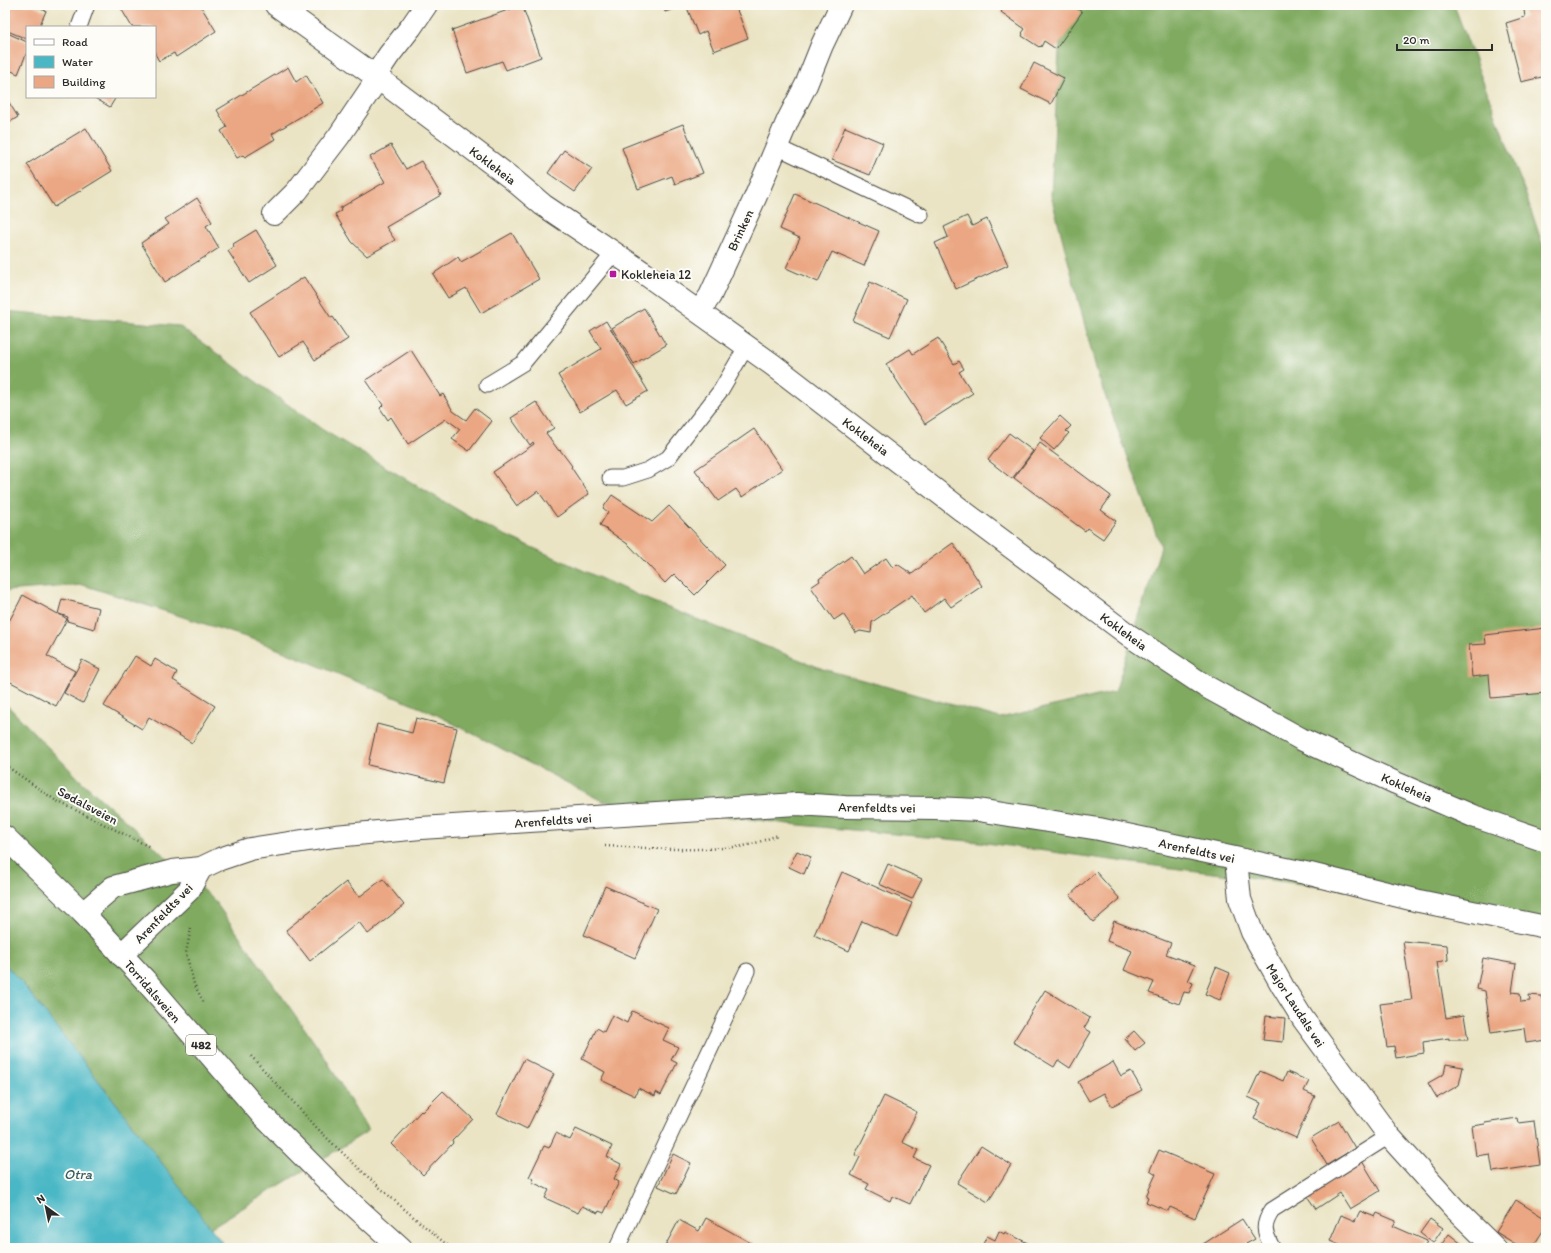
<svg xmlns="http://www.w3.org/2000/svg" width="1551" height="1253" viewBox="0 0 1551 1253" font-family="Itim,sans-serif">
<rect width="100%" height="100%" fill="#fdfcf7"/>
<filter id="ink" filterUnits="userSpaceOnUse"><feTurbulence type="fractalNoise" baseFrequency=".025" numOctaves="2"/><feDisplacementMap in="SourceGraphic" scale="8" xChannelSelector="R" yChannelSelector="G"/><feConvolveMatrix kernelMatrix="1 2 1 2 8 2 1 2 1" color-interpolation-filters="sRGB"/></filter>
<filter id="wash" filterUnits="userSpaceOnUse"><feTurbulence type="fractalNoise" baseFrequency=".012" numOctaves="4" result="noise"/><feDisplacementMap in="SourceGraphic" scale="16" xChannelSelector="R" yChannelSelector="G"/><feGaussianBlur stdDeviation="0.9" result="paint"/><feColorMatrix in="noise" values="0 0 0 0 0 0 0 0 0 0 0 0 0 0 0 0 0 1.4 0 .05"/><feComposite in="paint" operator="in"/></filter>
<g filter="url(#wash)">
<rect width="100%" height="100%" fill="#eae4c4"/>
<path fill="#80aa61" stroke="#566a46" d="M1065,5H1454L1525,192L1546,255V936L1345,889L1163,867L979,842L789,824L602,801L433,713L258,641L83,585L5,591V311L179,326L323,430L487,527L651,601L823,669L1000,718L1115,692L1161,547L1098,376L1051,195L1059,52Z
M5,703L82,782L214,900L324,1056L368,1131L210,1228L140,1134L22,983L5,964Z"/>
<path fill="#4ab7c5" stroke="#3a7178" d="M5,964L22,983L140,1134L226,1248H5Z"/>
<g id="blocks">
<path fill="#eba783" d="M8,5H31L46,11L39,27H27V39L5,30V13Z
M119,5H200L216,31L176,57L174,53L159,61L155,54V27H132Z
M522,5L541,57L506,70L502,61L467,73L452,30Z
M663,5H685L665,12Z
M686,5H735L748,38L714,51L706,31L698,35Z
M1006,5H1072L1082,12L1056,49L1044,41L1041,47L1040,46L1039,47L1022,36L1023,34L1022,33L1025,29L1001,12Z
M1543,5L1546,6V76L1521,82L1506,23L1525,17L1524,10Z
M5,32L27,42V52L18,74L5,68Z
M1034,63L1064,78L1051,104L1021,89Z
M288,67L296,82L306,75L323,103L272,134L275,139L245,157L243,155L237,158L221,131L227,127L217,110Z
M5,96L18,117L5,125Z
M93,97H116L110,107Z
M683,124L703,173L675,184L672,176L638,189L622,148Z
M845,127L883,143L870,175L832,160Z
M86,128L112,171L54,207L27,164Z
M391,145L406,169L421,161L441,195L386,227L395,240L367,256L352,242L335,214L341,211L340,208L385,182L370,157Z
M564,150L592,169L575,192L548,173Z
M795,194L879,231L864,266L832,252L818,282L786,268L800,238L780,229Z
M197,198L212,222L206,226L219,248L165,282L141,243L169,224L165,219Z
M967,216L972,226L987,219L1008,265L956,289L935,243L948,237L944,227Z
M256,230L277,265L249,283L228,251L234,247L233,244Z
M512,233L539,279L481,313L466,288L448,298L433,274L458,257L461,262Z
M304,277L331,318L333,317L348,339L315,360L303,342L279,357L250,312Z
M870,282L907,299L890,337L853,321Z
M644,308L666,345L634,364L612,328Z
M606,321L648,391L626,404L617,390L580,412L558,375L601,349L590,331Z
M938,338L954,364L959,361L964,369L959,372L973,393L925,424L886,364L910,349L913,354Z
M411,350L440,396L443,394L453,411L466,420L475,408L492,421L469,451L452,439L460,429L446,419L408,444L391,417L388,420L380,408L383,405L366,380Z
M536,402L554,428L546,433L559,451L560,450L572,466L571,467L589,494L557,517L538,491L517,506L493,472L534,444L533,442L530,445L511,418Z
M1060,416L1071,426L1066,431L1069,433L1054,450L1040,438Z
M754,429L782,469L742,497L736,489L718,501L695,470Z
M1009,433L1033,451L1012,479L988,460Z
M1040,443L1111,496L1101,510L1116,521L1103,539L1087,528L1085,531L1014,478Z
M612,495L652,522L669,506L725,565L695,595L674,574L665,583L629,545L600,525L608,512L603,508Z
M953,543L982,586L951,607L944,598L924,613L912,595L872,622L871,633L860,631L856,633L843,614L834,620L811,587L820,581L819,579L851,556L863,574L886,558L893,568L897,564L912,574L922,566V565Z
M23,595L58,614L62,599L99,608L94,629L67,621L68,617L59,614L67,619L47,656L75,671L56,706L5,679V629Z
M1546,628V693L1491,698L1489,675L1472,677L1469,645L1486,644L1485,635Z
M135,656L151,666L155,659L177,672L173,680L215,706L192,743L149,717L142,729L104,706Z
M82,660L100,669L83,703L64,693Z
M416,718L457,728L444,783L368,765L377,724L412,733Z
M797,851L811,857L804,874L789,867Z
M888,864L922,879L912,899L879,884Z
M842,872L912,903L897,937L862,921L849,951L814,935Z
M1096,872L1120,899L1093,922L1070,895Z
M383,879L404,905L368,934L359,922L310,961L286,930L346,882L359,897Z
M605,886L657,909L635,958L584,935Z
M1114,921L1171,943L1166,954L1195,965L1188,981L1193,983L1189,993L1184,992L1179,1004L1149,993L1154,982L1124,970L1132,951L1107,941Z
M1403,941L1447,945L1448,960L1437,962L1446,1018L1464,1015L1468,1040H1449V1038L1423,1042L1424,1053L1396,1058L1394,1046L1387,1047L1380,1004L1412,1000Z
M1483,958L1516,964L1512,992L1520,993L1521,1002L1530,1001L1529,995L1541,996L1542,999L1546,998V1040L1526,1043L1524,1028L1491,1033L1485,991L1477,989Z
M1216,967L1230,973L1220,1000L1205,994Z
M1045,990L1090,1018L1084,1028L1091,1032L1070,1068L1058,1060L1054,1067L1013,1042Z
M632,1011L669,1028L663,1040L678,1047L671,1060L677,1063L661,1095L656,1092L655,1096L638,1088L635,1096L601,1080L605,1072L582,1059L597,1028L604,1032L612,1015L627,1023Z
M1266,1016L1285,1018L1283,1042L1263,1040Z
M1134,1031L1145,1043L1135,1051L1125,1039Z
M524,1059L554,1074L527,1129L497,1114Z
M1113,1062L1121,1076L1131,1071L1142,1090L1112,1106L1104,1093L1089,1101L1078,1082Z
M1446,1064L1463,1067L1459,1085L1437,1098L1428,1083L1444,1074Z
M1260,1071L1283,1081L1287,1072L1309,1081L1304,1091L1315,1096L1296,1138L1254,1119L1261,1103L1248,1097Z
M443,1091L473,1119L452,1141L453,1143L423,1175L391,1144L421,1111L422,1112Z
M884,1096L917,1112L902,1142L918,1150L914,1158L929,1165L910,1204L892,1196L890,1201L866,1189L869,1184L851,1175L860,1157L855,1155Z
M1517,1118L1518,1123L1534,1121L1540,1165L1493,1172L1490,1154L1476,1156L1472,1126L1485,1124V1123Z
M1339,1121L1355,1148L1327,1165L1311,1138Z
M576,1129L612,1146L607,1157L621,1164L614,1179L619,1182L604,1213L599,1211L598,1213L582,1206L578,1213L545,1198L549,1190L532,1182L534,1179L529,1177L544,1146L549,1148L556,1133L570,1140Z
M981,1146L1011,1165L988,1202L957,1183Z
M1159,1150L1215,1174L1195,1218L1170,1207L1168,1211L1146,1202L1148,1197L1146,1196L1156,1174L1150,1170Z
M673,1154L691,1163L676,1194L658,1186Z
M1362,1161L1380,1191L1350,1209L1340,1193L1316,1209L1307,1196Z
M1516,1200L1546,1219V1226L1532,1248H1522L1496,1232Z
M1360,1211L1375,1217L1377,1213L1396,1221L1393,1226L1427,1241L1424,1248H1343L1344,1247L1330,1241L1341,1215L1355,1221Z
M706,1218L760,1248H664L679,1220L699,1231Z
M1242,1219L1255,1239L1246,1244L1247,1245L1242,1248H1197Z
M1430,1219L1443,1228L1433,1243L1420,1233Z
M999,1231L1004,1234L1005,1232L1038,1248H981L987,1236L995,1240Z
M1449,1234L1467,1248H1439Z"/>
</g>
</g>
<g filter="url(#ink)">
<use href="#blocks" fill-opacity="0" stroke="#484742" stroke-width="1"/>
<g fill="none" stroke-linecap="round" stroke-linejoin="round">
<defs>
<path id="lane" d="M79,27L87,5
M777,147L921,215
M487,385L523,363L608,260L612,252
M610,478H623L648,470L668,458L721,390L746,347
M1272,1247C1264,1232 1262,1225 1272,1210L1389,1136
M617,1248L747,971"/>
<path id="street" d="M276,5L375,76L511,178L543,205L644,273L773,365L964,512L1130,636L1205,686L1301,739L1396,783L1473,816L1546,841
M274,214L297,191L339,136L372,87L375,76L389,55L411,27L426,5
M699,312L710,296L755,198L788,120L806,85L822,45L841,5
M1236,859L1240,899L1252,932L1283,987L1303,1019L1389,1136L1454,1208L1495,1248"/>
<path id="secondary" d="M83,913L113,887L172,871L201,868L220,859L250,849L335,836L421,828L797,804L845,807L935,808L978,810L1099,829L1310,874L1419,901L1546,927
M121,955L189,890L201,868"/>
<path id="primary" d="M5,837L83,913L145,980L262,1115L340,1193L401,1248"/>
</defs>
<use href="#lane" stroke="#484742" stroke-width="17"/>
<use href="#street" stroke="#484742" stroke-width="24"/>
<use href="#secondary" stroke="#484742" stroke-width="24"/>
<use href="#primary" stroke="#484742" stroke-width="24"/>
<path stroke="#484742" stroke-width="2.5" stroke-dasharray="1 3" stroke-linecap="butt" d="M5,765L55,800L150,847
M605,846C651,848 697,852 743,846C755,844 767,839 778,835
M191,928L186,953L194,984L204,1003
M251,1056C273,1080 295,1104 317,1128C359,1170 405,1211 451,1248"/>
<use href="#lane" stroke="#fff" stroke-width="15"/>
<use href="#street" stroke="#fff" stroke-width="22"/>
<use href="#secondary" stroke="#fff" stroke-width="22"/>
<use href="#primary" stroke="#fff" stroke-width="22"/>
</g>
</g>
<rect fill="#b5179e" stroke="#fdfcf7" stroke-width="1.5" x="609" y="270" width="8" height="8" rx="2"/>
<g text-anchor="middle" stroke-width="4" stroke-linejoin="round" paint-order="stroke">
<rect fill="#fdfcf7" stroke="#6a6a68" stroke-width="1" x="186" y="1035" width="30" height="20" rx="3"/>
<g font-size="12" font-weight="bold" fill="#2b2b2b">
<text x="201" y="1049">482</text>
</g>
<g font-size="13" fill="#2b2b2b" stroke="#fdfcf7">
<text transform="translate(493 165) rotate(37)" y="5">Kokleheia</text>
<text transform="translate(740 230) rotate(-65)" y="5">Brinken</text>
<text transform="translate(866 436) rotate(37)" y="5">Kokleheia</text>
<text transform="translate(1124 631) rotate(36)" y="5">Kokleheia</text>
<text transform="translate(1407 787) rotate(24)" y="5">Kokleheia</text>
<text transform="translate(88 805) rotate(28)" y="5">Sødalsveien</text>
<text transform="translate(877 807) rotate(1)" y="5">Arenfeldts vei</text>
<text transform="translate(553 820) rotate(-4)" y="5">Arenfeldts vei</text>
<text transform="translate(1197 850) rotate(12)" y="5">Arenfeldts vei</text>
<text transform="translate(163 913) rotate(-46)" y="5">Arenfeldts vei</text>
<text transform="translate(153 991) rotate(49)" y="5">Torridalsveien</text>
<text transform="translate(1296 1005) rotate(57)" y="5">Major Laudals vei</text>
</g>
<g font-size="13" fill="#2b2b2b" stroke="#fdfcf7" text-anchor="start">
<text x="621" y="279">Kokleheia 12</text>
</g>
<g font-size="14" font-style="italic" fill="#365c61" stroke="#fdfcf7">
<text x="78" y="1179">Otra</text>
</g>
</g>
<rect width="1551" height="1253" fill="none" stroke="#fdfcf7" stroke-width="20"/>
<rect x="26" y="26" width="130" height="72" fill="#fdfcf7" stroke="#a9a8a5"/>
<rect x="34" y="39" width="20" height="6" fill="#ffffff" stroke="#a9a8a5"/>
<text x="62" y="46" font-size="12" fill="#2b2b2b">Road</text>
<rect x="34" y="56" width="20" height="12" fill="#4ab7c5" stroke="#a9a8a5"/>
<text x="62" y="66" font-size="12" fill="#2b2b2b">Water</text>
<rect x="34" y="76" width="20" height="12" fill="#eba783" stroke="#a9a8a5"/>
<text x="62" y="86" font-size="12" fill="#2b2b2b">Building</text>
<g transform="translate(46 1207) rotate(327)" stroke="#fdfcf7" stroke-width="3" paint-order="stroke">
<path d="M0-3L7 15L0 10L-7 15Z" fill="#2b2b2b"/>
<text y="-6" font-size="11" font-weight="bold" text-anchor="middle" fill="#2b2b2b">N</text>
</g>
<path d="M1397 44v6h95v-6" fill="none" stroke="#2b2b2b" stroke-width="2"/>
<text x="1403" y="44" font-size="12" fill="#2b2b2b" stroke="#fdfcf7" stroke-width="3" paint-order="stroke">20 m</text>
</svg>
